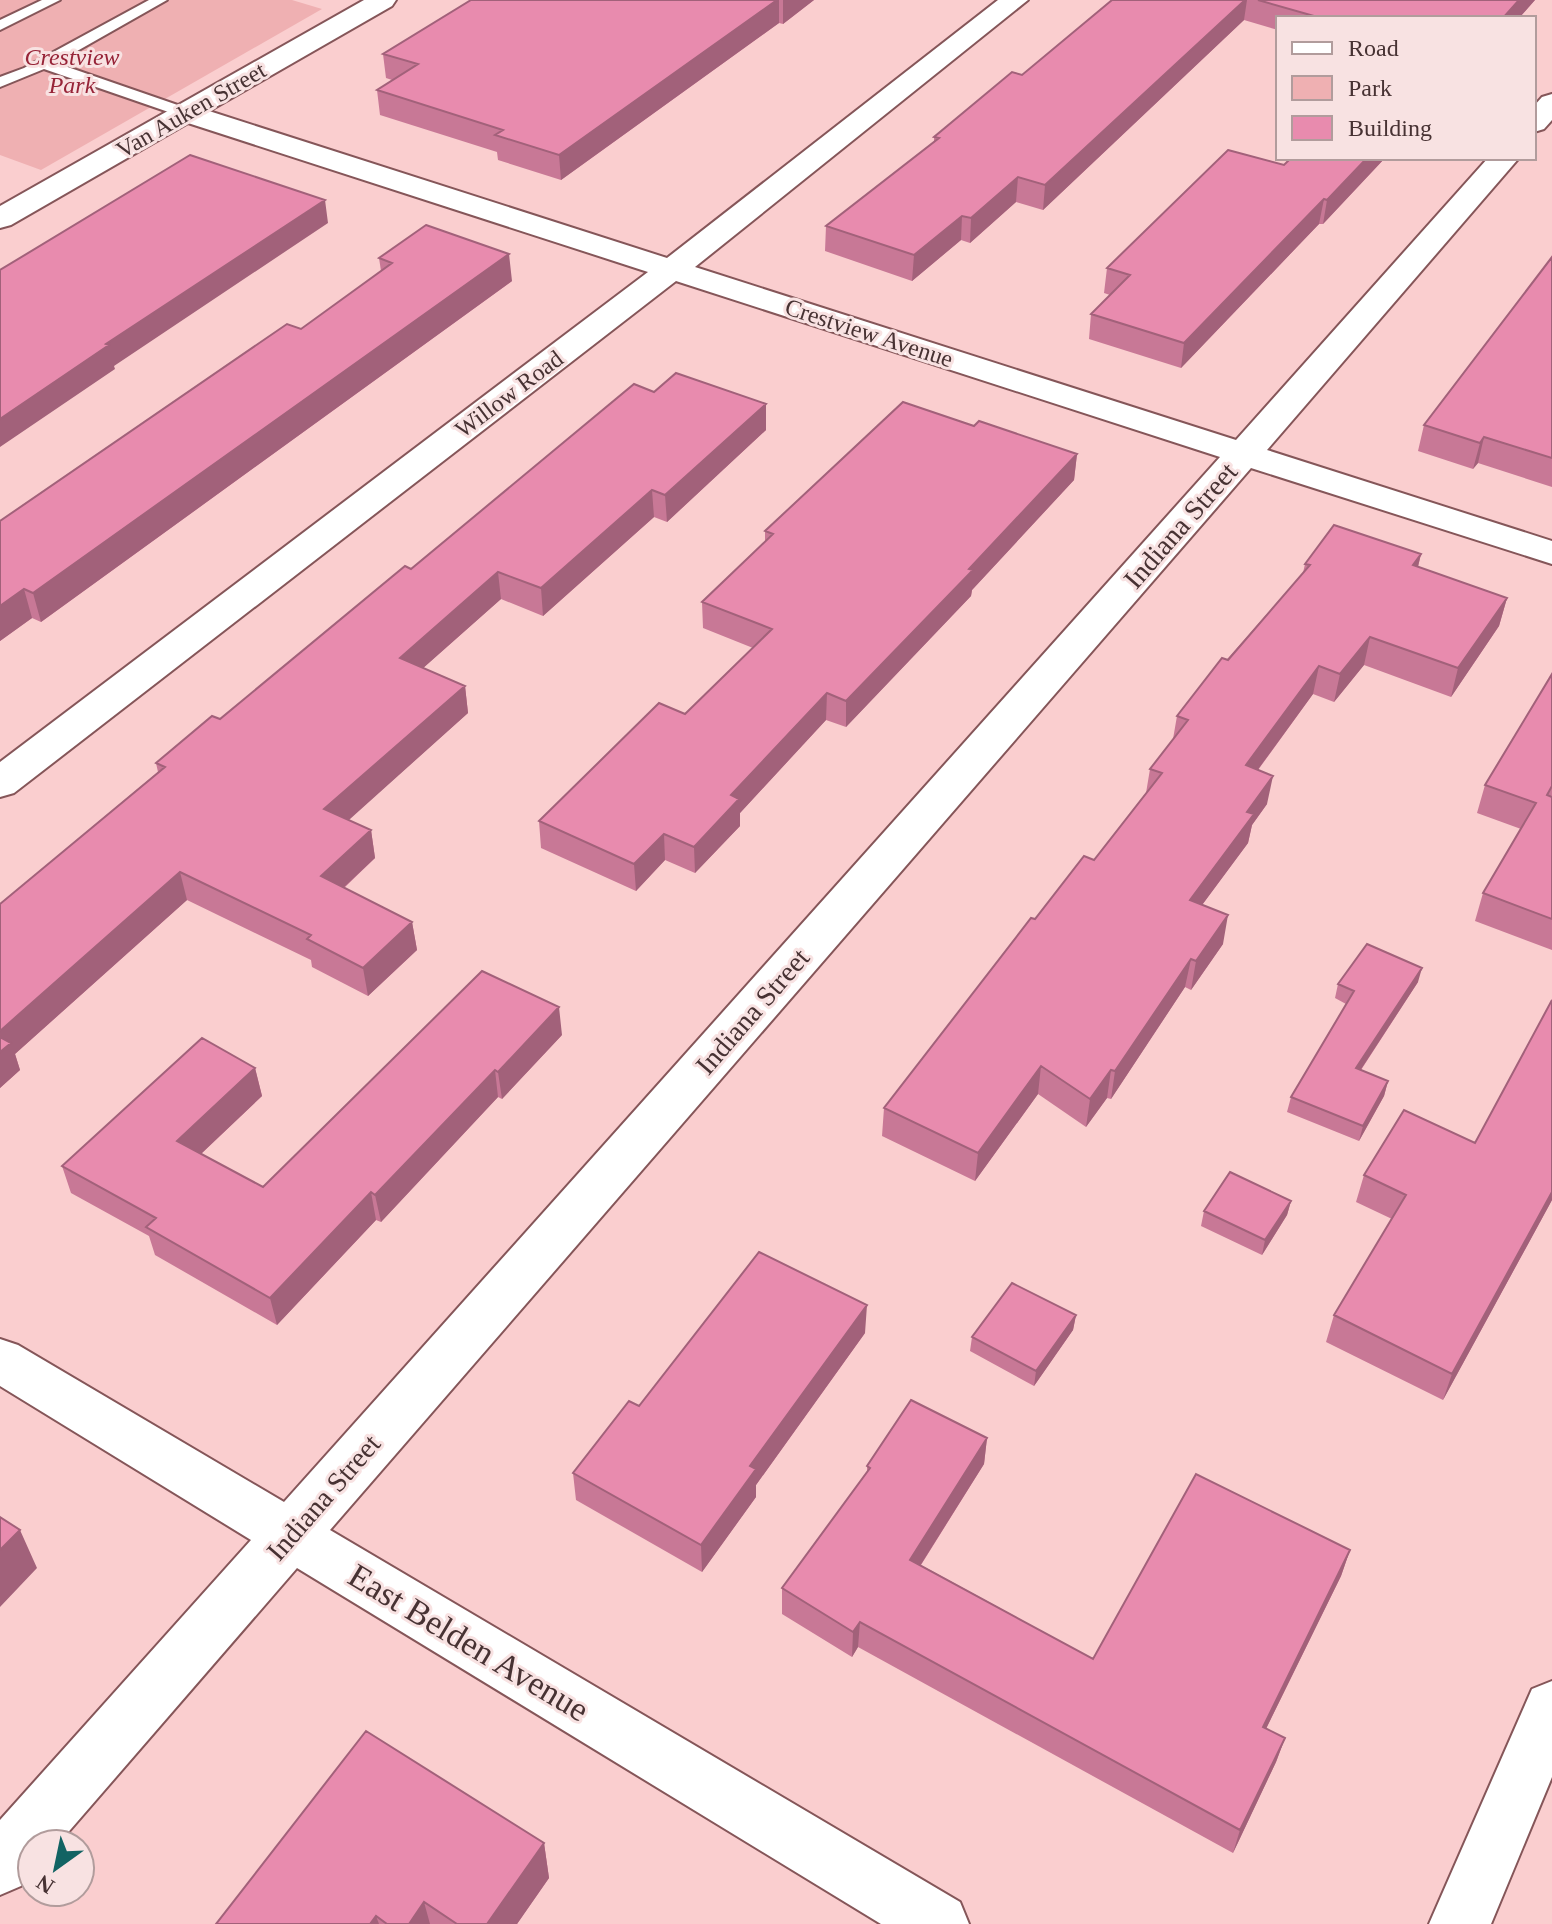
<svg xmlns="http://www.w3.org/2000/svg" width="1552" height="1924" viewBox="0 0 1552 1924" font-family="'Times New Roman',serif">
<rect width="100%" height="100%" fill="#facecf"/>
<path fill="#efb0b2" d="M0,0H292L322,9L41,170L0,155Z"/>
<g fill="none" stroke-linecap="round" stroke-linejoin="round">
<defs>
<path id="lane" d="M42,0H60L0,30V20Z
M149,0H167L56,63L192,110V116H180L44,69L0,87V77L24,68Z"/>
<path id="street" d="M364,0H396L392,6L209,111L667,258L998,0H1028L695,267L1236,440L1488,158H1519L1267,450L1552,541V564L1251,468L330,1530L960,1902L969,1924H881L297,1568L58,1844H32V1874L21,1886L0,1895V1820L251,1540L0,1386V1339L18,1345L284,1502L1220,457L676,281L14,793L0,797V762L648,272L188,123L11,225L0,228V206Z
M1552,94V120L1544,129L1534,132V106L1542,97Z
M1552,1681V1777L1491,1924H1429L1532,1689Z"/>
</defs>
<use href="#lane" stroke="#855659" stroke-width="4"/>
<use href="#street" stroke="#855659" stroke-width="4"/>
<use href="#lane" fill="#fff" fill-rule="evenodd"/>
<use href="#street" fill="#fff" fill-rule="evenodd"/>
</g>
<path fill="#c87896" d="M471,0H814L783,24L779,23L561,180L498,160L497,152L380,115L377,90L392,80L386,78L383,54Z
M1112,0H1535L1519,18H1278V30L1244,20L1043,210L1016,202L970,243L961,240L912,281L825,251L826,226L934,143V137L1022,75Z
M1385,158L1323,224H1319L1181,368L1089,339L1091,314L1110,295L1104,293L1107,268L1284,165Z
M1552,257V487L1478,463L1473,469L1418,451L1424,425Z
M379,258L512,281L41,622L32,618L0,641V521L301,329L381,271Z
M654,392L766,404V430L667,522L654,517L543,616L501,599L423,668L465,686L468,713L348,820L371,830L375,858L344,888L412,922L417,950L368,996L312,967L311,960L187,900L15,1054L20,1070L0,1088V904L158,772L156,763L220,719L411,569Z
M974,426L1077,454L1074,480L972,590L971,596L846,727L826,720L740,813V826L695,873L665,860L636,891L541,848L539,821L685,714L753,648L703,628L702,602L765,542V531Z
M1421,554L1418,567L1507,598L1499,626L1451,697L1364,665L1334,702L1313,694L1258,770L1267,804L1252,825L1248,843L1202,905L1223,944L1191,990L1185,987L1111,1099L1107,1098L1086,1127L1038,1094L975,1181L882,1136L884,1108L1035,919L1094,860L1146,793L1150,769L1173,739L1177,716L1303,573L1305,564Z
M1552,674V950L1475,921L1483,893L1521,829L1477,813L1485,785Z
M1418,982L1361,1070L1388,1081L1384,1096L1359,1141L1287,1112L1291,1097L1346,1004L1335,998L1338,984Z
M1552,1000V1200L1443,1400L1326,1342L1334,1315L1392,1219L1356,1202L1364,1175L1475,1143Z
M562,1035L502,1099L498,1097L381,1222L376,1220L277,1325L155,1255L149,1236L71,1193L62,1166L255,1068L262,1096L201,1154L263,1187Z
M1291,1201L1287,1215L1262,1255L1201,1226L1204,1211Z
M1076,1315L1073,1330L1034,1386L970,1351L972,1337Z
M865,1333L756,1485V1497L702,1572L576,1500L573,1473L639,1406Z
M987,1438L984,1464L921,1565L1093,1659L1350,1550L1341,1576L1266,1729L1285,1738L1276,1762L1233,1853L858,1647L852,1657L782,1614V1588L867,1472V1466Z
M544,1843L549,1878L517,1924H216Z"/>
<path fill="#a2617a" d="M777,0H779V23L561,180L559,155Z
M783,0H814L783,24Z
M1245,0H1247L1244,20L1043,210L1045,185Z
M1519,0H1535L1519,18H1503Z
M1367,158H1385L1323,224L1327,200Z
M1018,177L1016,202L970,243L971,218Z
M1324,199L1319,224L1181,368L1184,343Z
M325,200L328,223L114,366L115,369L0,447V419L106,344Z
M962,216L961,240L912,281L914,255Z
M509,254L512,281L41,622L33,593Z
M766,404V430L667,522L665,495Z
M1484,437L1478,463L1473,469L1480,443Z
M1077,454L1074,480L972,590L971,596L846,727V701Z
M652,490L654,517L543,616L541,588Z
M1421,554L1414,582L1413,565Z
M498,572L501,599L404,685L400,658Z
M24,589L32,618L0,641V606Z
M1507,598L1499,626L1451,697L1458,668Z
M1370,637L1364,665L1334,702L1340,674Z
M1319,666L1313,694L1240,794L1246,765Z
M465,686L468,713L330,837L324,809Z
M827,693L826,720L740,813V826L695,873L694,847L731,795Z
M1273,776L1267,804L1252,825L1248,843L1185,928L1190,900L1247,812Z
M371,830L375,858L326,904L321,876Z
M664,834L665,860L636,891L634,864Z
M180,872L187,900L15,1054L20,1070L0,1088V1031Z
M1228,915L1223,944L1191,990L1196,961Z
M412,922L417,950L368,996L363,968Z
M1191,959L1185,987L1111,1099L1115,1071Z
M1422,968L1418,982L1352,1083L1356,1068Z
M559,1007L562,1035L502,1099L498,1072Z
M1041,1066L1038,1094L975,1181L978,1153Z
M255,1068L262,1096L185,1169L177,1141Z
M495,1070L498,1097L381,1222L375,1195Z
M1111,1070L1107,1098L1086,1127L1090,1099Z
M1388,1081L1384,1096L1359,1141L1363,1126Z
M371,1192L376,1220L277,1325L270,1298Z
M1552,1192V1200L1443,1400L1452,1374Z
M1291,1201L1287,1215L1262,1255L1265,1240Z
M867,1305L865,1333L756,1485V1497L702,1572L701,1545L750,1466Z
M1076,1315L1073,1330L1034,1386L1036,1371Z
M987,1438L984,1464L908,1585L910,1560Z
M20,1530L37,1568L0,1607V1550Z
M1350,1550L1341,1576L1255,1751L1263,1727Z
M860,1622L858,1647L852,1657L853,1632Z
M1285,1738L1276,1762L1233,1853L1240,1830Z
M544,1843L549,1878L517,1924H487Z
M424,1902L430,1924H409Z
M376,1916L379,1924H370Z"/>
<path fill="#e88bae" stroke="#a2617a" stroke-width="2" d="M471,0H777L559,155L495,135L503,130L377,90L418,64L383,54Z
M1112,0H1245L1045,185L1018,177L971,218L962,216L914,255L826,226L939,138L934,137L1012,72L1022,75Z
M1258,0H1519L1503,18H1321Z
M1228,150L1284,165L1291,158H1367L1327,200L1324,199L1184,343L1091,314L1130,275L1107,268Z
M190,155L325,200L106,344L109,345L0,419V270Z
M426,225L509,254L33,593L24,589L0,606V521L287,324L301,329L392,263L379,258Z
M1552,257V458L1484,437L1480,443L1424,425Z
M676,373L766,404L665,495L652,490L541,588L498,572L400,658L465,686L324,809L371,830L321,876L412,922L363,968L307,939L311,935L180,872L0,1031V904L165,767L156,763L212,716L220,719L405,566L411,569L634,384L654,392Z
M903,402L974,426L979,421L1077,454L969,569L973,570L846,701L827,693L731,795L739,799L694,847L664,834L634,864L539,821L659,703L685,714L772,629L702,602L773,534L765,531Z
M1334,525L1421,554L1413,565L1507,598L1458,668L1370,637L1340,674L1319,666L1246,765L1273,776L1247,812L1254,814L1190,900L1228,915L1196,961L1191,959L1115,1071L1111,1070L1090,1099L1041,1066L978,1153L884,1108L1031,918L1035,919L1084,856L1094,860L1162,773L1150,769L1188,720L1177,716L1222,658L1228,660L1310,565L1305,564Z
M1552,674V786L1547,795L1552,797V919L1483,893L1536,803L1485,785Z
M1367,944L1422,968L1356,1068L1388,1081L1363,1126L1291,1097L1354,991L1338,984Z
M482,971L559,1007L498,1072L495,1070L375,1195L371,1192L270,1298L146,1227L156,1218L62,1166L202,1038L255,1068L177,1141L263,1187Z
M1552,1000V1192L1452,1374L1334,1315L1406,1195L1364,1175L1404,1110L1475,1143Z
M0,1037L11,1043L0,1052Z
M1230,1172L1291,1201L1265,1240L1204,1211Z
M759,1252L867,1305L750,1466L756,1469L701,1545L573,1473L629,1401L639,1406Z
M1012,1283L1076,1315L1036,1371L972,1337Z
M911,1400L987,1438L910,1560L1093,1659L1196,1474L1350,1550L1263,1727L1285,1738L1240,1830L860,1622L853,1632L782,1588L870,1468L867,1466Z
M0,1517L20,1530L0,1550Z
M366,1731L544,1843L487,1924H457L424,1902L409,1924H387L376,1916L370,1924H216Z"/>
<g text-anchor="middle" stroke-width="6" stroke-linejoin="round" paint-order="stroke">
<g font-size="24" font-style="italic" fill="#972438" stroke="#f8e2e2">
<text x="72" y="65">Crestview<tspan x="72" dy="28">Park</tspan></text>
</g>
<g font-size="24" fill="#473233" stroke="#f8e2e2">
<text transform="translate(191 110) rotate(-30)" y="8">Van Auken Street</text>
<text transform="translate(869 333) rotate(18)" y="8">Crestview Avenue</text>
<text transform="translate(509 394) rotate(-37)" y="8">Willow Road</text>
</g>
<g font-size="28" fill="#473233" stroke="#f8e2e2">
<text transform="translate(1180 525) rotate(-49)" y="10">Indiana Street</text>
<text transform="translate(752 1011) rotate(-49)" y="10">Indiana Street</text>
<text transform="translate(323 1497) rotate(-49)" y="10">Indiana Street</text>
</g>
<g font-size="34" fill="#473233" stroke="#f8e2e2">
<text transform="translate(469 1642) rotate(31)" y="12">East Belden Avenue</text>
</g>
</g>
<rect x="1276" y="16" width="260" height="144" fill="#f8e2e2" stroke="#b19c9c" stroke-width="2"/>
<rect x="1292" y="42" width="40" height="12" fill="#ffffff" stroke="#b19c9c" stroke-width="2"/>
<text x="1348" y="56" font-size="24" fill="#473233">Road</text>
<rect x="1292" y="76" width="40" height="24" fill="#efb0b2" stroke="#b19c9c" stroke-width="2"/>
<text x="1348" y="96" font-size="24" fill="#473233">Park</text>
<rect x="1292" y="116" width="40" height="24" fill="#e88bae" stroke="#b19c9c" stroke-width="2"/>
<text x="1348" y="136" font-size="24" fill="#473233">Building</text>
<g transform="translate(56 1868) rotate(213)"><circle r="38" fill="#f8e2e2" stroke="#b19c9c" stroke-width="2"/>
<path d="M0-6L14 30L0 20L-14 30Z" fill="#126363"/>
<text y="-12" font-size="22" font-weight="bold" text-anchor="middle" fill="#473233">N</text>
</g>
</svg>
